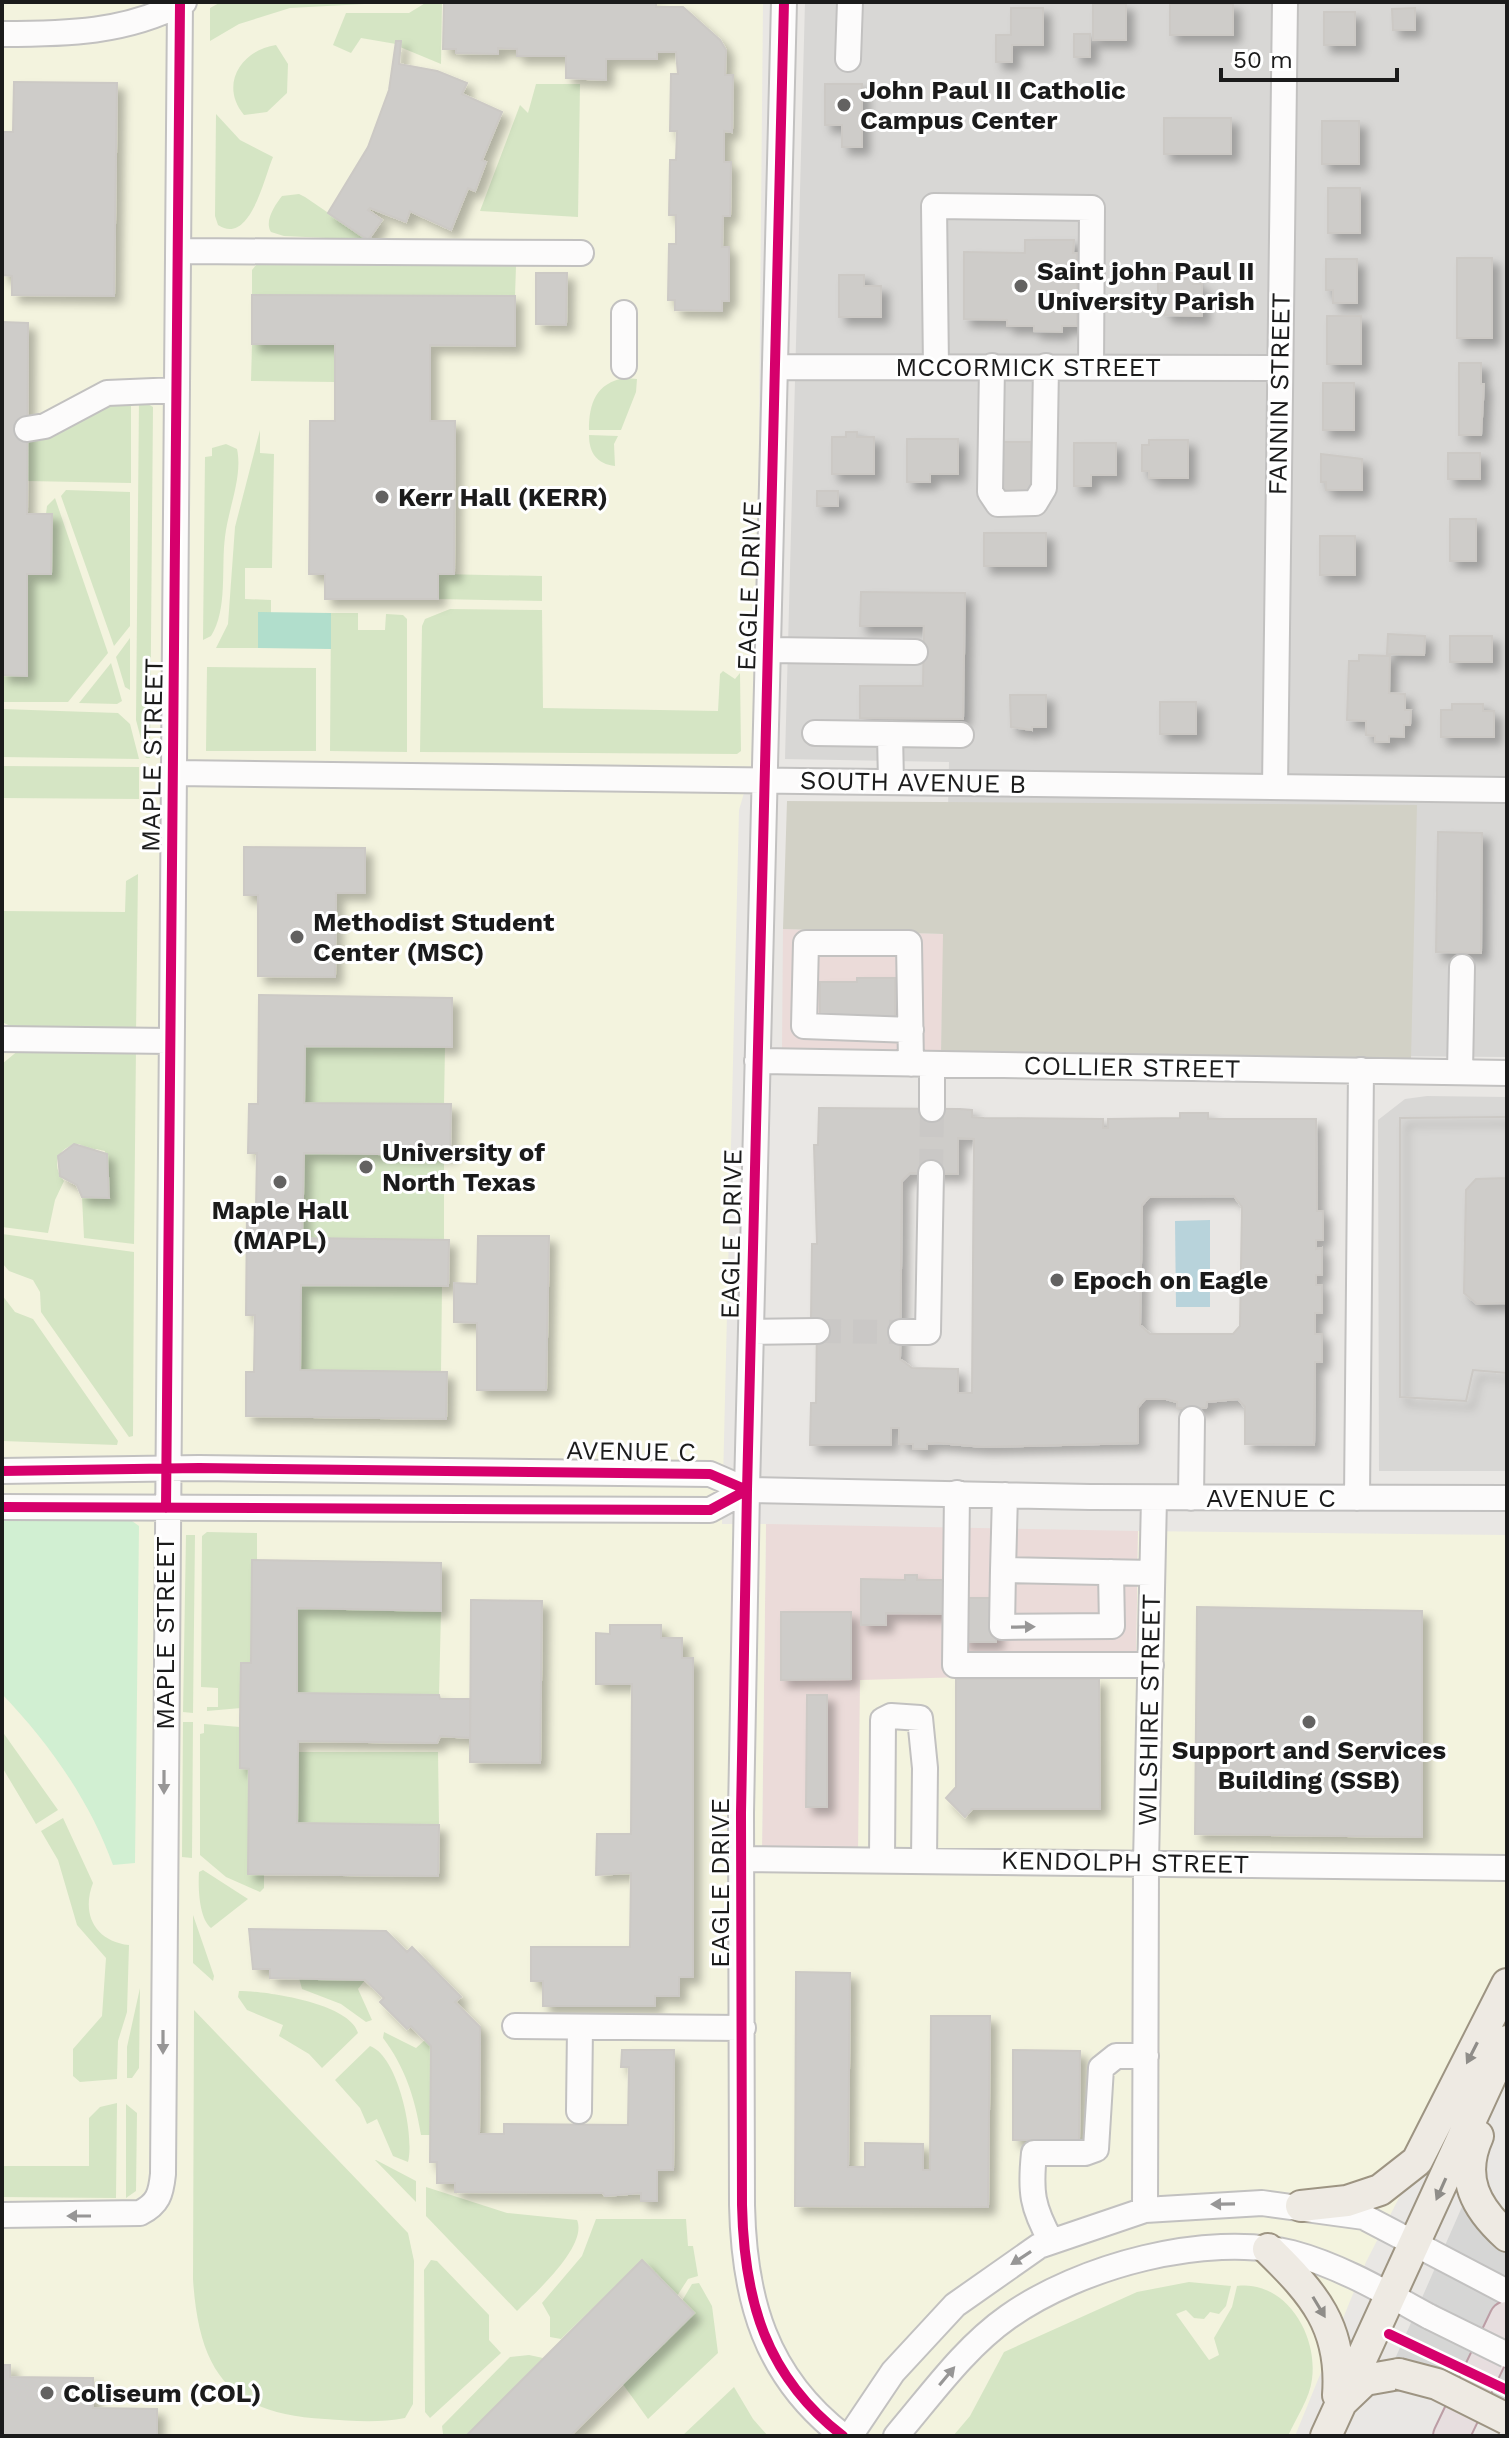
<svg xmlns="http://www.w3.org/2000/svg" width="1509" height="2438" viewBox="0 0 1509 2438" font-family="'Work Sans',sans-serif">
<defs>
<filter id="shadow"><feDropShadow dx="7" dy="7" stdDeviation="4" flood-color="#0004"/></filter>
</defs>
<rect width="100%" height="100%" fill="#e9e7e4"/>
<path fill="#d8d7d5" d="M805,2H1507V1057L943,1053L949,762L785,759Z
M1427,1096L1507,1097V1471H1379L1378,1120L1405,1099Z"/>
<path fill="#ebdbd9" d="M783,929L944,934L941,1053L782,1051Z
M766,1524L1138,1531L1136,1672L858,1852L762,1849Z"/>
<path fill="#f3f3de" d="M2,2H763L756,752L739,810L722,1524H766L762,1849L858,1852L860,1680L1136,1672L1138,1531L1507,1535V1988L1366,2262L1295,2436H2Z"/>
<path fill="#d2d1c6" d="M787,801L1417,805L1411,1059L941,1053L943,934L783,929Z"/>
<path fill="#d5e5c4" d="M221,2H402L290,8L239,24L210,41V8Z
M427,2H442L441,64L400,47V41L396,44L361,38L351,53L333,45L346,13H409Z
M276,45L288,64L287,93L267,112L244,115C219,85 241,50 276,45Z
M536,84H580L578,217L480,211L520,105L528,113Z
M216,114L240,140L273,157C264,178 250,246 218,225L215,216Z
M299,194L305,197L368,240L284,236L271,232C264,221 275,205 282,196Z
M256,265L516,266L515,296L252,295V270Z
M252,344H335V382L251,381Z
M625,378L637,379L636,392L621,430H589C589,403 596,383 625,378Z
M131,399V483L27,481V441C65,438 93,403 131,399Z
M139,399L153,407L150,758H146L136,720Z
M260,430V453L274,454L272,568H245V599L271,600V613H258V648H216L228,624L235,527Z
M589,435L618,436L614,444L615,466C597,464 589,453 589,435Z
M226,444L237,449C243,477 228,509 225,537C221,567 228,610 211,636L203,640L205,457L212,456V448Z
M66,490L130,492V626L114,646L61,496Z
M55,498L108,653L68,702H2V675H27V574H51L52,514H46L47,506Z
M438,574L542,576V601L438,599Z
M450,609L542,610L543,708L718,711L720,674L723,671L735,679L740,673L741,751L737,754L420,752L422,626L425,619Z
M331,613H358V630H385L386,614L403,615L407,619V752L330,751Z
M130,638V690L125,687L116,657Z
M111,663L122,701L117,704L79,703Z
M207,667L316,668V751H206Z
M2,709L118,713L130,724L139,759L2,757Z
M2,766L139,767V799L2,798Z
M138,874L136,1033L23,1032L2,1022V911L125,912L126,881Z
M25,1045L136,1048L134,1244L84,1238L82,1197L109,1198L105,1151L96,1149L92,1152L79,1144C58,1146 50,1165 64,1181L55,1200L48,1233L2,1227V1064Z
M305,1046L445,1047L444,1104L304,1103Z
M304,1153L444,1155V1240L302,1238Z
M2,1234L134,1252L133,1436L129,1437L41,1312L40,1292L33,1280L9,1271L2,1263Z
M301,1285L442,1286L441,1372L300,1370Z
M2,1295L15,1312L33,1319L118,1441L117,1445L2,1441Z
M207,1532L257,1533V1560L252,1561L251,1663H241V1708L207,1711V1707H218V1688L201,1687L202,1536Z
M186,1535H195L193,1713L183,1712Z
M297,1608L441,1611L439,1695L297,1693Z
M183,1722H193L192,1858L182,1857Z
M204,1724L240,1727V1768L249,1769L248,1873L264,1874V1888L260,1892L226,1877L200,1855V1734L204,1733Z
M2,1731L58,1810L36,1824L2,1767Z
M298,1752H438L439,1825L297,1823Z
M63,1818L93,1883C81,1914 95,1941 129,1945L127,2012L118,2041L117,2079L80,2082L73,2076V2049L102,2016L106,1958L77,1925L58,1860L41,1831Z
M203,1870L248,1899L211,1928C199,1918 198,1888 199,1872Z
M193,1915L214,1976L213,1981L193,1963Z
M299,1978L365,1980L358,1989L372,2020L366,2022L341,2004L302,1989Z
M140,1988L139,2068L132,2078H127V2047Z
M239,1991C266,1991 350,2003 358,2033L322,2068L309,2054L279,2036L283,2025L247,2010L238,1997Z
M194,2010L408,2233L414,2261L413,2404L405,2418C380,2423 351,2421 325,2419C229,2414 199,2372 193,2279Z
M384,2032L416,2048L425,2040L431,2046V2135H421C415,2098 405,2067 383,2038Z
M370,2046C398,2056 415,2135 408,2162L393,2156L377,2119L367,2124L360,2108L335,2080Z
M117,2103L116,2198L2,2197V2166H89V2118L100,2107Z
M126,2104L137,2113L136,2191L126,2198Z
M376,2160L416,2181V2202L375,2160Z
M426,2187L507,2213L577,2220C588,2246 535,2293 517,2311L426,2216Z
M596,2219H686L688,2246H693L698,2276L688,2279L677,2296L642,2260L561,2339L550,2337V2317L542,2303L582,2256Z
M431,2260L437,2261L489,2315V2340L501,2353L430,2418L425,2412L424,2270Z
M1189,2282L1231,2286L1226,2306L1219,2314L1210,2312L1204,2319L1194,2318L1186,2310L1176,2314L1209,2360L1219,2355L1214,2338L1232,2307L1237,2286C1285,2280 1318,2334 1312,2379C1310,2398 1296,2418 1288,2436H953L970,2416L1004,2352L1137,2292Z
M699,2283L712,2306L718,2353L648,2419L622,2383L694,2313L682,2301L692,2284Z
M529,2355L543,2358L466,2436L443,2434L442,2426L510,2357Z
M734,2387L753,2419L768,2436H682Z"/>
<path fill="#d1efd2" d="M2,1520L132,1521L139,1526L135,1863L113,1865C90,1801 49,1743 2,1694Z"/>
<path fill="#b1decc" d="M258,612L331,613V649L258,648Z"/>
<path fill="#b8d3db" d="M1210,1220V1307H1176L1175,1221Z"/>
<path fill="#d6d6d5" d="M1469,2191L1507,2213V2431L1487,2417L1398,2386L1380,2393Z"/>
<path fill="#ceccc9" stroke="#ccc9c5" stroke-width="2" fill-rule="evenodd" filter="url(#shadow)" d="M444,2H656V7H683L720,40L726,50L725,75H733L732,132L724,131V162H731L730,216H723L722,247H729V301H722V311L675,310V300H668L669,244H676V215H669L670,160H676L677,131H670L671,74H678L676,52H657V59H606V80L566,78V56H517V49L498,48V54L456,53V49H443Z
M1093,4H1126V40H1093Z
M1170,4H1233V35H1170Z
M1011,8H1043V45H1012V62H996V35H1011Z
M1415,8V30H1393L1392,9Z
M1324,12H1355V45H1324Z
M1074,34H1090V57H1074Z
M396,41H401L399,64L437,71L467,83L462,94L502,112L482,160L486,162L475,191L468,188L451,230L410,211L406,222L370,208L368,210L382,220L368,240L328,213L368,147L389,90Z
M14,82L117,83L114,296L12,295V276L2,275V132H13Z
M825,84H862V147H842V125H825Z
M1164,118H1231V154H1164Z
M1322,121H1359V164H1322Z
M1328,188H1360V233H1328Z
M1025,240H1074L1073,253H1077V326H1062V332L1034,331V326H1007V320L964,319V252L1025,253Z
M1457,258H1492V338H1457Z
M1326,259H1357V303H1333V290H1326Z
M536,273H567L566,325L536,324Z
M1166,273H1193V284H1202V316L1165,315V306H1158V283H1166Z
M839,275H864V286H881V317H839Z
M252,295L515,296V346L430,345V421H455L454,574H438V599H325V574H309L310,421H335V344H252Z
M1327,316H1361V364H1327Z
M2,322L28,323L27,514H52L51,574H27V676L2,675Z
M1459,363H1481V384H1484L1481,435H1459Z
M1323,383H1354V430H1323Z
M846,432H857V437H874V474H832V437H846Z
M907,439H958V474H930V482H907Z
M1149,440H1188V478H1149V471H1142V445H1149Z
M998,442H1031V492H998Z
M1074,443H1116V475H1091V486H1074Z
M1448,453H1480V479H1448Z
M1321,454L1362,459V490H1326V482H1321Z
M817,491H838V506H817Z
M1450,519H1476V561H1450Z
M984,533H1046V566H984Z
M1320,536H1355V575H1320Z
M861,592L965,593L963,719L860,718V686H923L924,626H860Z
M1388,634L1425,636L1424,655L1387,654Z
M1450,636H1492V662H1450Z
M1359,655L1390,656L1389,693L1405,694V710H1411L1410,725H1404V737L1389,736V742H1375V736L1366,735V721L1347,720L1349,661H1359Z
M1010,695H1046V727H1032V730L1011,727Z
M1160,702H1196V734H1160Z
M1452,704H1483V711H1494V737H1441V710H1452Z
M1438,832L1482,833L1481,953L1436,952Z
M244,847L365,848V893H336L335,977L258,976V895H244Z
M857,978H895V1021L820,1016V982H857Z
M259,995L452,998V1047L305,1046L304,1103L451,1104L450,1155L304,1153L302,1238L449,1240L448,1286L301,1285L300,1370L447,1372L446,1419L246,1416V1372H254L255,1315H246L247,1209H256L257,1153H248L249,1104H258Z
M819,1108L960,1109L972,1110V1117L984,1118L1103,1119V1128H1108V1119L1180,1118V1113H1208V1119H1316L1317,1211H1323V1240H1316V1249L1322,1248V1275H1316V1285H1322V1313H1315V1334H1322V1362H1315L1314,1445L1245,1444V1407L1238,1399L1207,1402L1206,1408H1177V1402L1166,1399H1145L1138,1407V1443L984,1447L938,1443L927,1444V1449H913V1444H899V1428H891V1445H810L811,1403H816L817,1320H811L812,1244H817L814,1145H818ZM958,1138L974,1139L972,1393H958V1369L912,1368L900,1359L902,1181L910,1173L958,1174ZM1234,1196L1242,1207L1240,1326L1233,1334H1150L1140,1325L1142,1205L1149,1197Z
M1507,1117V1178L1476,1179L1466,1190L1464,1293L1477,1304L1507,1303V1373L1473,1370L1466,1401L1400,1397V1118Z
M1507,1117V1373L1473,1370L1466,1401L1400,1397V1118Z
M74,1144L107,1154L109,1198L82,1197L77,1185L60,1176L58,1156Z
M478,1236H549L546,1390H477V1323L454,1322V1283L477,1284Z
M252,1560L441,1563V1611L297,1608V1693L439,1695L440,1699H470V1738L440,1736L437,1743L298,1741L297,1823L439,1825L438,1876L248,1874L249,1769L240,1768V1718L241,1663H251Z
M905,1575H917V1580H946V1614L886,1613V1625H861V1579L905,1580Z
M963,1598H996V1642H962Z
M471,1600L542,1601L540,1763L470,1762Z
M1197,1607L1422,1611V1837L1195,1834Z
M781,1612H851V1679L781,1680Z
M610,1625H661V1638H682V1658H693V1977H679V1996H655V2006H543V1981H531V1947H630L631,1873L596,1875L597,1834H631L632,1684H596V1633L610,1634Z
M956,1679H1099L1100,1809H972L965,1817L946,1798L956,1787Z
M807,1695H827V1807H806Z
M249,1929L386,1931L407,1952L412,1947L461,1997L455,2002L480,2027L479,2134H504V2124L628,2125L629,2067H621L622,2050H674L673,2170H657V2201H641V2193L605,2196L603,2193L455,2192V2183H437V2162H430L431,2046L411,2026L407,2029L380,2002L384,1998L365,1980L270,1978V1969H253Z
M796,1972L850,1973L848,2167H865V2143L923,2144V2170H930L931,2016H990L988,2207L795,2206Z
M1013,2050L1080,2051L1079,2140H1013Z
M642,2260L694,2313L570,2436H466Z
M2,2365H10V2377L93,2378V2408L157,2409V2436H2Z"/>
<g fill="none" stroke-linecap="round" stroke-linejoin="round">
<path stroke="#cac8c6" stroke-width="24" stroke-dasharray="24 12" stroke-linecap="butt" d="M931,1173L932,1109
M817,1331L901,1332"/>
<defs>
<path id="minor" d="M784,2L747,1490L741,1813L742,2205C744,2299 765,2376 843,2436
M2,34C66,34 126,33 184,2
M848,59L850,2
M179,251L581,253
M624,313V366
M936,366L934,206L1092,208L1091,367
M992,366L990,492L998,504L1035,503L1044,488L1046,366
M777,367L1278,368
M27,429L45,426L107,393L177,390
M769,650L915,652
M815,733L890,734L891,782
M890,734L961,735
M174,773L1507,790
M1275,787L1285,2
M911,1030L804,1026L806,943H909L911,1064
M2,1039L171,1041
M757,1061L1507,1073
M932,1064V1109
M1460,1072L1462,967
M751,1332L817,1331
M901,1332H928L931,1173
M2,1471L199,1468L710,1474L747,1490L1090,1497L1507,1498
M957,1493L955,1665H1151
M1005,1495L1003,1570L1152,1573
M1191,1498L1192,1419
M1357,1498L1361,1070
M2,1507L710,1510L747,1490
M1003,1570L1002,1627L1112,1626L1111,1572
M742,1859L1507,1868
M882,1860L883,1720L891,1716L920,1718L925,1768L924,1860
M515,2026L743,2028
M579,2111L580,2027
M1145,2210L1146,1862L1154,1498
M2,2215L140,2213C158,2204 161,2194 163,2174L180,2
M1051,2241C1032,2207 1030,2192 1034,2153H1085L1096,2149L1101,2068L1116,2056H1146
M850,2436L893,2372L955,2305L1039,2246L1145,2210L1262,2203L1364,2217L1507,2292
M896,2436C931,2395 964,2348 1008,2317C1080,2266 1206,2232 1292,2253C1341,2266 1386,2293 1430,2317"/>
<path id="major" d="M1478,2136C1459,2178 1476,2208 1507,2236
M1301,2206L1347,2201L1380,2190L1417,2161L1507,1984
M1268,2249C1314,2294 1343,2327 1338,2395
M1343,2401L1365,2380L1399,2374
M1326,2436L1507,2041"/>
<path id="highway" d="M1451,2436L1507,2319"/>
</defs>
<use href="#minor" stroke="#c2c1c0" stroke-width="28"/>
<use href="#major" stroke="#9d9482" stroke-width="34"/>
<use href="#highway" stroke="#bc9da5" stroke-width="38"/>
<use href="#minor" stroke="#fcfbfb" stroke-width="24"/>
<use href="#major" stroke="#eeeae3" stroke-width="30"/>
<use href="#highway" stroke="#e7dedf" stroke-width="34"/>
<defs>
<path id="minor-bridge" d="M1430,2317L1507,2355"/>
<path id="major-bridge" d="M1399,2374L1437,2384L1507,2419"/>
</defs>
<use href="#minor-bridge" stroke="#c2c1c0" stroke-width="28" stroke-linecap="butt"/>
<use href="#major-bridge" stroke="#9d9482" stroke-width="34" stroke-linecap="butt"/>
<use href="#minor-bridge" stroke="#fcfbfb" stroke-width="24"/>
<use href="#major-bridge" stroke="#eeeae3" stroke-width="30"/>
<defs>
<path id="cycleway" d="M784,2L747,1490L741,1813L742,2205C744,2299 765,2376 843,2436
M2,1471L199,1468L710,1474L747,1490
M2,1507L710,1510L747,1490
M166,1508L180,4
M1389,2334L1507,2390"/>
</defs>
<use href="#cycleway" stroke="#fff" stroke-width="15"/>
<use href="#cycleway" stroke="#d6006c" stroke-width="10"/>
</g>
<defs><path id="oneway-solid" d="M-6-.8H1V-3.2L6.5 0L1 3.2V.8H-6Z" transform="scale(2)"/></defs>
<g fill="#979696">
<use href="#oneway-solid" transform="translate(1023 1627) rotate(-1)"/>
<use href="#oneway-solid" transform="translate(164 1782) rotate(90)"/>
<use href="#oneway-solid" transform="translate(163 2042) rotate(90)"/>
<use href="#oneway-solid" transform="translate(1223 2204) rotate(179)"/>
<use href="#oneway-solid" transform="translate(79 2216) rotate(180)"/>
<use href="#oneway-solid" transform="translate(1021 2258) rotate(147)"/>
<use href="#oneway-solid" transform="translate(947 2376) rotate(-50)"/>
</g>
<g fill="#8f8d89">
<use href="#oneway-solid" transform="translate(1472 2053) rotate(117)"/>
<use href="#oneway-solid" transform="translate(1441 2189) rotate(114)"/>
<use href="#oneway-solid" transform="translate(1319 2307) rotate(59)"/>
</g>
<g fill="#636261" stroke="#fff" stroke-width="3">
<circle cx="844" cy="105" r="8"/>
<circle cx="1021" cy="286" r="8"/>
<circle cx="382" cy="497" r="8"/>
<circle cx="297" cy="937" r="8"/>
<circle cx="366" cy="1167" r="8"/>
<circle cx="280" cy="1182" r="8"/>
<circle cx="1057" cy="1280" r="8"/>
<circle cx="1309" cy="1722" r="8"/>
<circle cx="47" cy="2393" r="8"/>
</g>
<g text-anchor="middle" stroke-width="6" stroke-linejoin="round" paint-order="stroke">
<g font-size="26" font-weight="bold" fill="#1b1b1b" stroke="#fff" text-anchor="start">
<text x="860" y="99">John Paul II Catholic<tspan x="860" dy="30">Campus Center</tspan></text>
<text x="1037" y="280">Saint john Paul II<tspan x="1037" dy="30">University Parish</tspan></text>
<text x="398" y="506">Kerr Hall (KERR)</text>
<text x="313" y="931">Methodist Student<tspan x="313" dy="30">Center (MSC)</tspan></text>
<text x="382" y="1161">University of<tspan x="382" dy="30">North Texas</tspan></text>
<text x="280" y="1219" text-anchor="middle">Maple Hall<tspan x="280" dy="30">(MAPL)</tspan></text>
<text x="1073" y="1289">Epoch on Eagle</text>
<text x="1309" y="1759" text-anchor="middle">Support and Services<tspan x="1309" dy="30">Building (SSB)</tspan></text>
<text x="63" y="2402">Coliseum (COL)</text>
</g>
<g font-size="26" fill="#1b1b1b" stroke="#fff">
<text x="1028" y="376">MCCORMICK STREET</text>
<text transform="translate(1279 394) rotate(-89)" y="9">FANNIN STREET</text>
<text transform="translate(749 586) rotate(-88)" y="9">EAGLE DRIVE</text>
<text transform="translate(152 755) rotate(-89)" y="9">MAPLE STREET</text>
<text transform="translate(913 782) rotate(1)" y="9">SOUTH AVENUE B</text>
<text transform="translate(1132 1067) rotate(1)" y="9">COLLIER STREET</text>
<text transform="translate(731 1234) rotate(-89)" y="9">EAGLE DRIVE</text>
<text transform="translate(631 1451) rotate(1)" y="9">AVENUE C</text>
<text x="1271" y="1507">AVENUE C</text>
<text transform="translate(165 1633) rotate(-90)" y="9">MAPLE STREET</text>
<text transform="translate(1149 1710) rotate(-89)" y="9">WILSHIRE STREET</text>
<text transform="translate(1125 1862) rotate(1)" y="9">KENDOLPH STREET</text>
<text transform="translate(720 1883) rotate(-90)" y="9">EAGLE DRIVE</text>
</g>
</g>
<rect width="1509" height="2438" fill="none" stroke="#1b1b1b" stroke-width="8"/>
<path d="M1221 68v12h176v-12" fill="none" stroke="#1b1b1b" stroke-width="4"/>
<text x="1233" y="68" font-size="24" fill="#1b1b1b" stroke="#ffffff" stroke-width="6" paint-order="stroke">50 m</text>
</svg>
